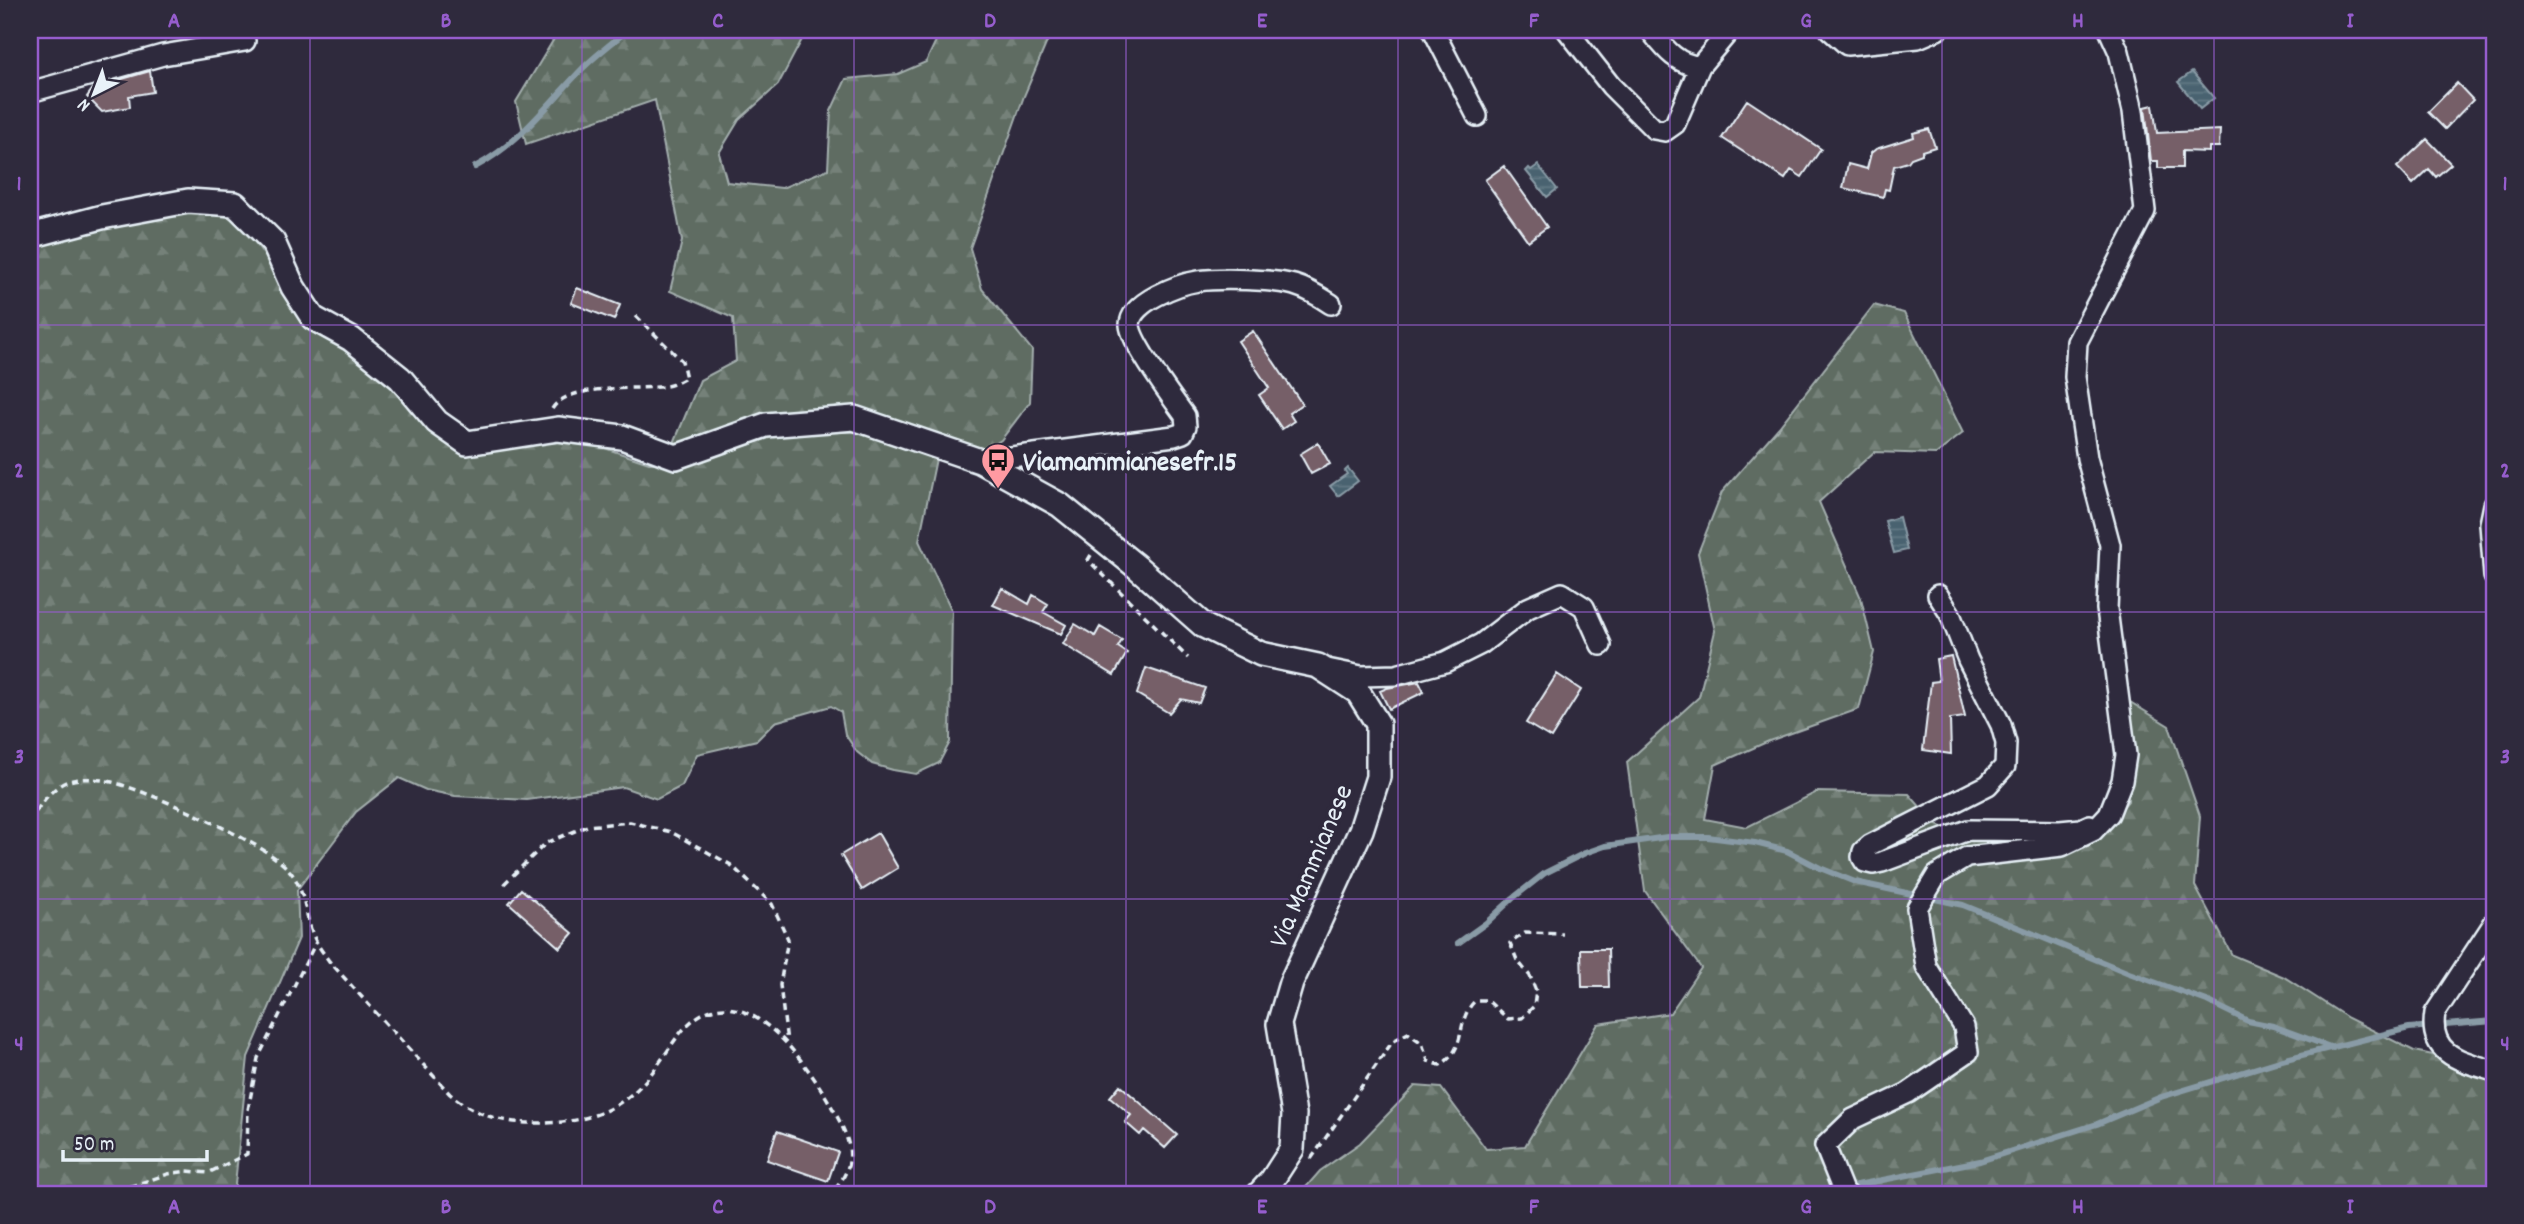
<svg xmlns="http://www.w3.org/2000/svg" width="2524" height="1224" font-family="Dekko,sans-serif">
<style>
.forest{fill:url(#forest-firs);stroke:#a3aead;stroke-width:2}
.water{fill:url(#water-rules);stroke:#899ba6;stroke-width:2}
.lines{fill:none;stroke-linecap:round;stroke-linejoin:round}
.stream{stroke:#899ba6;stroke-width:6}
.building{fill:#765e68;stroke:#e8f1f8;stroke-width:2}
.minor-casing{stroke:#e8f1f8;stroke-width:24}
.major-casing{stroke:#e8f1f8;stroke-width:28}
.path{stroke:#e8f1f8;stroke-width:3.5;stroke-dasharray:7 5;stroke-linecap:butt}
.minor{stroke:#2f2a3d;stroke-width:19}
.major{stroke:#2f2a3d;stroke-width:23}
.grid{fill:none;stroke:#965dcd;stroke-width:2;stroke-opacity:0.55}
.labels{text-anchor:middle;stroke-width:7;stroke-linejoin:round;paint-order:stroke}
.poi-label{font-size:28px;font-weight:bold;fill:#e8f1f8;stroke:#2f2a3d;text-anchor:start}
.street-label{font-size:28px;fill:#e8f1f8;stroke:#2f2a3d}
.neatline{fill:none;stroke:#965dcd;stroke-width:2.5}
.grid-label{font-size:23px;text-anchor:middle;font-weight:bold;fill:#965dcd}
</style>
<defs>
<pattern id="forest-firs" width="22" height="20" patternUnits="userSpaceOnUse" patternTransform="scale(1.75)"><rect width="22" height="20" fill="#5e6c62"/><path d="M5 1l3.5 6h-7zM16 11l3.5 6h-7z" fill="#758179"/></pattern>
<pattern id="water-rules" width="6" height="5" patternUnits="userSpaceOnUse" patternTransform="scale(1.75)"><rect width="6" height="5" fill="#496270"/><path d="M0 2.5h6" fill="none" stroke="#637985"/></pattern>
</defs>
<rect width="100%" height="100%" fill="#2f2a3d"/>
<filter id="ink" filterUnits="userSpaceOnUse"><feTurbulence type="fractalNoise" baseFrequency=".0143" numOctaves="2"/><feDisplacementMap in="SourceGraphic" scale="14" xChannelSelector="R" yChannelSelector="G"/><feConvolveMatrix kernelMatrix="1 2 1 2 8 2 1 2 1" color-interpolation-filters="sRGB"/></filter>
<g filter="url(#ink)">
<!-- forest -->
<path class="forest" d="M 565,30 L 807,30 L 778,85 L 739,120 L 719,153 L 727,182 L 782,188 L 828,169 L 831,111 L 846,79 L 898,74 L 926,62 L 941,30 L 1052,30 L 1024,96 L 970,248 L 982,289 L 1032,350 L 1030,402 L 1001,440 L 981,452 L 934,433 L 845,409 L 674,443 L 700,380 L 736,361 L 733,318 L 670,291 L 682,241 L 655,100 L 526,144 L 516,102 L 554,39 Z
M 199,208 L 240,221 L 267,259 L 288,303 L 314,333 L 373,365 L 437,435 L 513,446 L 581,440 L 649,463 L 696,462 L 787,432 L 856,432 L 937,454 L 919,541 L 952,611 L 950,742 L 939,763 L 916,774 L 893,770 L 872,764 L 857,752 L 845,734 L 841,712 L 831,706 L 775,722 L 757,740 L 697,754 L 682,786 L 657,799 L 623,787 L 527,800 L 455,796 L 426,790 L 399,778 L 356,812 L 297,890 L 299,938 L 248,1057 L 234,1194 L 30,1194 L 30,246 L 108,222 Z
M 1874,305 L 1904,313 L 1963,433 L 1936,454 L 1874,452 L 1819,502 L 1861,598 L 1874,652 L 1859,709 L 1769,741 L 1715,765 L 1705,819 L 1747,827 L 1817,792 L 1909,794 L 1936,825 L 1978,840 L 2089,846 L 2128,801 L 2130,702 L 2169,726 L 2200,816 L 2195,886 L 2232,955 L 2284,977 L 2348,1018 L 2414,1051 L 2494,1068 L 2494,1194 L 1300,1194 L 1320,1171 L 1360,1143 L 1415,1086 L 1441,1088 L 1486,1149 L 1525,1146 L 1598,1024 L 1670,1013 L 1701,968 L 1645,891 L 1627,762 L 1699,697 L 1715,631 L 1698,553 L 1722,492 L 1779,427 Z"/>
<!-- water -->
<path class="water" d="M 2192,72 L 2214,98 L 2200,109 L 2178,82 Z
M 1538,165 L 1557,189 L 1547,197 L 1526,171 L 1529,168 L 1531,170 Z
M 1348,468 L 1358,481 L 1338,496 L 1330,486 L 1347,474 L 1345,471 Z
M 1899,517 L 1907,550 L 1894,553 L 1885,521 Z"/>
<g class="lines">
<!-- stream -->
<path class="stream" d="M 475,167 C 519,144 548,104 582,69 C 596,55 613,42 628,30
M 1458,943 L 1486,923 L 1513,898 L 1545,873 L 1585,853 L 1605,846 L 1667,837 L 1708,837 L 1755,843 L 1787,851 L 1820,868 L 1855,882 L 1963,905 L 2129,973 L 2207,1001 L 2248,1021 L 2273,1026 L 2333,1048
M 1811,1194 L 1980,1161 L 2097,1124 L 2161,1097 L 2286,1059 L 2409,1028 L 2494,1021"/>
</g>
<!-- building -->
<path class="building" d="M 150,71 L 153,92 L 129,96 L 130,107 L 102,112 L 87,97 L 94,87 Z
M 2457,83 L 2473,100 L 2445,129 L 2428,112 Z
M 1747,100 L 1821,149 L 1802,177 L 1791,170 L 1785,179 L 1722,138 Z
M 2153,105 L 2157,133 L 2220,130 L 2219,147 L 2209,147 L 2209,152 L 2182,151 L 2182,168 L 2158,168 L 2158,161 L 2151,161 L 2145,107 Z
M 1929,129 L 1935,147 L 1922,151 L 1922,154 L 1911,158 L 1908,162 L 1894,166 L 1889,190 L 1885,189 L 1883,197 L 1843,188 L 1848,164 L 1867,169 L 1871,153 L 1876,149 L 1914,137 L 1913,133 Z
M 2427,139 L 2451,164 L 2436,177 L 2429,169 L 2413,184 L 2397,167 Z
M 1504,166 L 1547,227 L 1528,241 L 1485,180 Z
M 577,288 L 620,305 L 614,320 L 571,303 Z
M 1253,331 L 1302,404 L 1289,413 L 1294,421 L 1282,429 L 1259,395 L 1269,388 L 1238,341 Z
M 1318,443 L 1330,464 L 1311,474 L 1300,454 Z
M 1002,588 L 1029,604 L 1033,595 L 1048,604 L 1043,612 L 1066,625 L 1061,634 L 993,605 Z
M 1075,624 L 1095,636 L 1100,627 L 1122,640 L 1118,647 L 1127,653 L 1114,675 L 1063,644 Z
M 1951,656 L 1965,717 L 1950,719 L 1951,754 L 1923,750 L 1931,682 L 1939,681 L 1936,659 Z
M 1146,668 L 1205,688 L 1199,703 L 1181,699 L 1169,713 L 1137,694 Z
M 1557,674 L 1581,690 L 1551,738 L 1526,723 Z
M 1419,682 L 1424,692 L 1389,709 L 1380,691 L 1387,688 Z
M 878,833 L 898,868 L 862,890 L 841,855 Z
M 521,889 L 573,933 L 560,948 L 509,903 Z
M 1581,949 L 1608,949 L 1609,987 L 1582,987 Z
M 1120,1085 L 1177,1135 L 1165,1148 L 1144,1130 L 1140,1135 L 1125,1122 L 1131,1115 L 1110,1097 Z
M 777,1131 L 838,1152 L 828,1181 L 767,1160 Z"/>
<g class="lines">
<!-- minor casing -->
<g class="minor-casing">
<path id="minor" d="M 1433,30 L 1477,116
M 1567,30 L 1611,86 L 1654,129 L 1665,131 L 1675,124 L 1700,66
M 1650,30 C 1663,46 1677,66 1700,66 L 1730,30
M 1830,30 L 1847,45 L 1918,38 L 1937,30
M 30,92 L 163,55 L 245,41
M 980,461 L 1174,436 L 1183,433 L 1186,426 L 1185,416 C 1173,399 1131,343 1130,325 C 1130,302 1179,284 1198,281 C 1218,278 1274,279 1294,285 C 1308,289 1319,296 1331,304
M 2494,505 L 2490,524 L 2494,576
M 1938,595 L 1950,614 L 1968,660 L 2001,725 L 2006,743 L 2005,766 L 1988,785 L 1870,845 L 1863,851 L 1862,857 L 1865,862 L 1873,864 L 1882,862 L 1968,830 L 2060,831 L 2081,829 L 2090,825
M 1327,669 L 1361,676 L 1396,675 L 1445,662 L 1481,644 L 1528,608 L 1562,593 L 1584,607 L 1601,645
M 2494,923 L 2435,1013 C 2428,1055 2461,1061 2494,1071
M 1847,1194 L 1843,1191 L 1825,1146 L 1853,1119 L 1908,1093 L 1968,1052 L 1964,1027 L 1926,966 L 1917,908 L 1937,875 L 1967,857 L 2062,846 L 2093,831 L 2109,814 L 2122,781 L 2126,755 L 2107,609 L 2110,545 L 2087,458 L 2075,377 L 2077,342 L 2145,211 L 2133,111 L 2119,52 L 2109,30"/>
</g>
<!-- major casing -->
<g class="major-casing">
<path id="major" d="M 30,236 L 102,217 L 188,201 L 235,204 L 273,242 L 293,287 L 313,318 L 351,339 L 400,378 L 437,422 L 467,443 L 558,429 L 622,437 L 676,457 L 766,425 L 854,418 L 980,461 L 1060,505 L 1137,567 L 1204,626 L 1261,654 L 1318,666 L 1358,692 L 1378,724 L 1378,777 L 1361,830 L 1291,983 L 1279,1024 L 1294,1114 L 1292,1149 L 1272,1180 L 1259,1194"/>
</g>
<!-- path -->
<path class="path" d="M 552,409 C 568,382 639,391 666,386 C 673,385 680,381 686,378 L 682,361 L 635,315
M 1091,555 L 1088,560 L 1188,658
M 30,822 C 38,807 52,786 69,781 C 83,777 98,779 112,782 C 148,791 264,842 288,869 C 307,889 304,921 317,943 C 320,949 325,955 329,961 L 450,1094 C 474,1114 501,1123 533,1123 C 587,1124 625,1111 657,1066 C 671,1047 682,1025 702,1014 C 758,983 819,1081 840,1122 C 855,1152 853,1169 831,1194
M 504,884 L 546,843 L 587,826 L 630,822 L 671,832 L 731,865 L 772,904 L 788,939 L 780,985 L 787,1042
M 1311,1159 L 1393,1041 L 1408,1033 L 1422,1043 L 1428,1061 L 1440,1065 C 1469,1048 1454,1020 1476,1000 L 1487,1000 L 1508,1019 L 1522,1018 L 1534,1006 L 1536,991 L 1530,976 L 1517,960 L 1510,943 L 1525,933 L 1563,934
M 30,1185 L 102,1194
M 107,1194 L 168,1174 L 187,1171 L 208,1173 L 247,1154 L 248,1110 L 258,1058 L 316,942"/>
<!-- minor -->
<use href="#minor" class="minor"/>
<!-- major -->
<use href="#major" class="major"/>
</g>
</g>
<!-- grid -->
<path class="grid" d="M 310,30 L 310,1194M 582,30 L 582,1194M 854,30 L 854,1194M 1126,30 L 1126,1194M 1398,30 L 1398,1194M 1670,30 L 1670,1194M 1942,30 L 1942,1194M 2214,30 L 2214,1194M 30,325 L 2494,325M 30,612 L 2494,612M 30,899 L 2494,899"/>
<!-- icons -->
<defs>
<g id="bus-pin" transform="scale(1.75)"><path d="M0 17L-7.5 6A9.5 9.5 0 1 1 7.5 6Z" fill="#ff9aa2" stroke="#2f2a3d"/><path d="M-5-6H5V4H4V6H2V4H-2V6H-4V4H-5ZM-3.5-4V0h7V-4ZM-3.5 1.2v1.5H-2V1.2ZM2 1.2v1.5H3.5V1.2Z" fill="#111"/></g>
</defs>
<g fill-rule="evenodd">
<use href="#bus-pin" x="998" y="460"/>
</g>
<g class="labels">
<!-- poi labels -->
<g class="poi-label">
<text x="1023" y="470">Viamammianesefr.15</text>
</g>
<!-- street labels -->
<g class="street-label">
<text transform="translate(1309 865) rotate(-67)" y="10">Via Mammianese</text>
</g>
</g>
<!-- margin -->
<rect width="2524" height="1224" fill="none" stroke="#2f2a3d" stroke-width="77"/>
<!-- north arrow -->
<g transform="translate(94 94) rotate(222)" stroke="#2f2a3d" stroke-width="5" paint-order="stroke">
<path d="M0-5L12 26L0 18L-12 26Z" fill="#e8f1f8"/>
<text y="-10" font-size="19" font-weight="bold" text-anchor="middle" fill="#e8f1f8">N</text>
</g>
<!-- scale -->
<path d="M63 1150v10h144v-10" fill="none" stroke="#e8f1f8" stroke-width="3.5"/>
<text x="74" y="1150" font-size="21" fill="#e8f1f8" stroke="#2f2a3d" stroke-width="5" paint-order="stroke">50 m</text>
<rect x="38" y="38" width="2448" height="1148" class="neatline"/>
<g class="grid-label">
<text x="174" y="27">A</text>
<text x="446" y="27">B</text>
<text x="718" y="27">C</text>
<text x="990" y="27">D</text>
<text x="1262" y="27">E</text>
<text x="1534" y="27">F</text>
<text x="1806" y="27">G</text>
<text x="2078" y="27">H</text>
<text x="2350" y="27">I</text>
<text x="19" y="190">1</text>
<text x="2505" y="190">1</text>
<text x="19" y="477">2</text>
<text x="2505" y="477">2</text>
<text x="19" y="763">3</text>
<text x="2505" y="763">3</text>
<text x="19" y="1050">4</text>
<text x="2505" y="1050">4</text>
<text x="174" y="1213">A</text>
<text x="446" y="1213">B</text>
<text x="718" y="1213">C</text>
<text x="990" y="1213">D</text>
<text x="1262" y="1213">E</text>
<text x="1534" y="1213">F</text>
<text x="1806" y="1213">G</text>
<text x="2078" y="1213">H</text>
<text x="2350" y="1213">I</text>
</g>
</svg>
